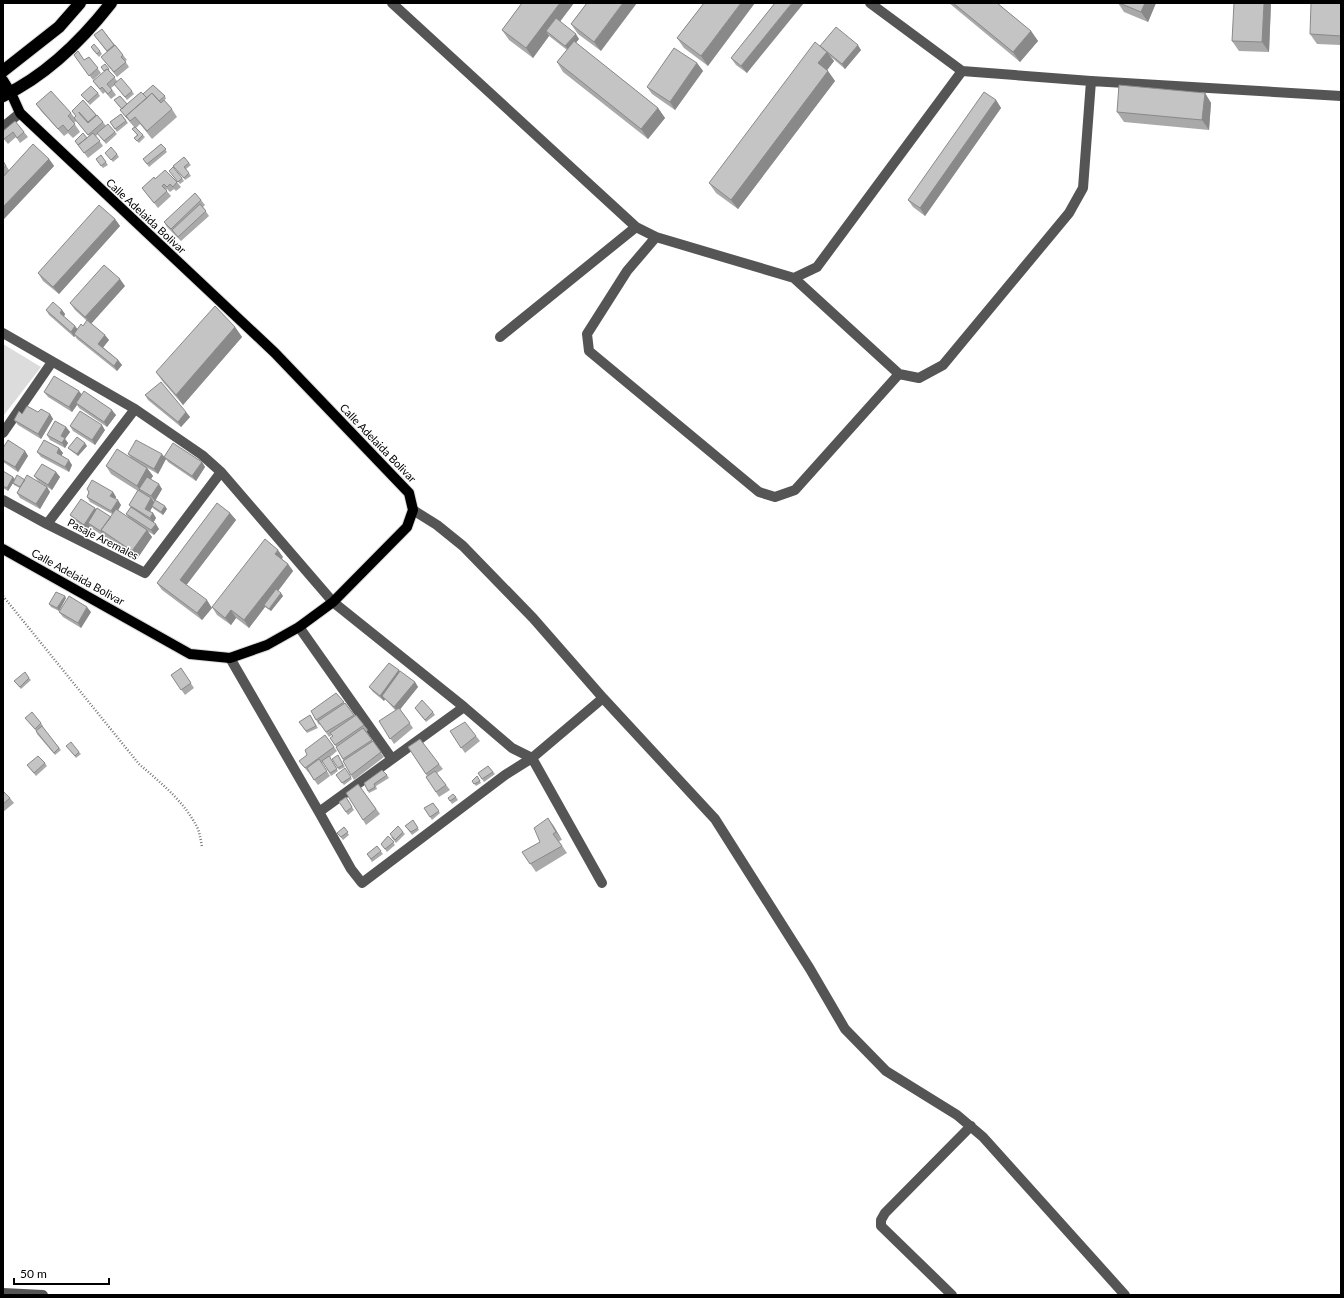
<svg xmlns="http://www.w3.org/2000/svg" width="1344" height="1298" font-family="Lato,sans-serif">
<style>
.green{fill:#dcdcdc}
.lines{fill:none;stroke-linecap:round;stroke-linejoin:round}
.major-casing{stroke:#dbdbdb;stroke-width:12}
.highway-casing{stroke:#dbdbdb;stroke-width:14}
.path{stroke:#777;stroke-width:2.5;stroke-dasharray:1 2;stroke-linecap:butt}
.minor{stroke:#555;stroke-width:10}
.major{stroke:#000;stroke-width:10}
.highway{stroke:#000;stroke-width:12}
.wall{fill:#a9a9a9}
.shaded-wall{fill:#898989}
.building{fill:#c4c4c4;stroke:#898989}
.labels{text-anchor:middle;stroke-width:3;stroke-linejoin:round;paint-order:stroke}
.street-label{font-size:11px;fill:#000;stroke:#fff}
</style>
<rect width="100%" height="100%" fill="#fff"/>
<!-- green -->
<path class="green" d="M 3,344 L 41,367 L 4,415 L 3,414 Z"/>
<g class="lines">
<!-- major casing -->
<g class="major-casing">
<path id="major" d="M 3,80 L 11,93 L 20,113 L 275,353 L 409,493 L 413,510 L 407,527 L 333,602 L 299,627 L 267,645 L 230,658 L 190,654 L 3,549"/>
</g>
<!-- highway casing -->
<g class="highway-casing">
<path id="highway" d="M 3,71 L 59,27 L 80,3
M 3,96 C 45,76 82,40 111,3"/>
</g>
<!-- path -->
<path class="path" d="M 3,596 L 139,764 C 161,783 185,802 198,829 C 200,835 201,841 202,847"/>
<!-- minor -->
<path class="minor" d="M 392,3 L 636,227 L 656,237 L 794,278 L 817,267 L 962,71
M 870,3 L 962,71 L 1091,81 L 1341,96
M 3,127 L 20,113
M 656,237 L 627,271 L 587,334 L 589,351 L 759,492 L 775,497 L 795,490 L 899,374
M 794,278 L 899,374 L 919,378 L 943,365 L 1069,213 L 1083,188 L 1091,81
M 3,333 L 135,409 L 202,455 L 221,472 L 333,602 L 464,707 L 512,748 L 532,758 L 602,883
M 500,337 L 636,227
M 3,433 L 52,362
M 3,500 L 47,524 L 145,573 L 221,472
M 413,510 L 437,525 L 463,546 L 533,618 L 603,698 L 715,819 L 810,969 L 845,1029 L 886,1071 L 957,1115 L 983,1137 L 1125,1295
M 47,524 L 135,409
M 299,627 L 392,759
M 230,658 L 319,812 L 351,869 L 362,883 L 505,775 L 532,758 L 603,698
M 319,812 L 464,707
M 3,1293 L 43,1295
M 952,1295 L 881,1226 L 881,1220 L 885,1213 L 971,1126"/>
<!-- major -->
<use href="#major" class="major"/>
<!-- highway -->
<use href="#highway" class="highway"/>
</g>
<!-- wall -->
<path class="wall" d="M 522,3 L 574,3 L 560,22 L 579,39 L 576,43 L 658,108 L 665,118 L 648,139 L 563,72 L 557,62 L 567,50 L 549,36 L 533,58 L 509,40 L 502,30 Z
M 587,3 L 601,51 L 578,34 L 571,24 Z
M 704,3 L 708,66 L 684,48 L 677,38 Z
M 775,3 L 747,73 L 736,65 L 731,58 Z
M 949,3 L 997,3 L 1031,31 L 1038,41 L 1020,62 Z
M 1118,3 L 1156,3 L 1148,22 L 1124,12 Z
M 1271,3 L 1269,52 L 1239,51 L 1232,41 Z
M 1341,3 L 1341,45 L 1317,44 L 1310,34 Z
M 102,29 L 123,55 L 127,60 L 125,61 L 129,67 L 117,77 L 101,57 L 107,52 L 94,35 Z
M 820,46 L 861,50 L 845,69 L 830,56 L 834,61 L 827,70 L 835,81 L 738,209 L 716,193 L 709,183 L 822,48 Z
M 92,49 L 100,51 L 102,54 L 99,57 Z
M 74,55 L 84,60 L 89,57 L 101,73 L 93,80 Z
M 697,63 L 703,71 L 675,110 L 652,94 L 647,87 Z
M 109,69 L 110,72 L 117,81 L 132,91 L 134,94 L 127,100 L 115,85 L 111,88 L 116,95 L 111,99 L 105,92 L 103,94 L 93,81 Z
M 153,85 L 165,96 L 166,99 L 164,100 L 172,109 L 177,117 L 152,139 L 140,124 L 136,128 L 145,137 L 139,143 L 134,138 L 137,135 L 132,129 L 134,127 L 124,115 L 120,110 L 121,109 L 114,100 L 120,96 L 127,104 L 141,92 L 147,98 L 143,94 Z
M 98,93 L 100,96 L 90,105 L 81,95 Z
M 1205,93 L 1211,103 L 1209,130 L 1124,122 L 1117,112 Z
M 83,100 L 103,122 L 106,126 L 115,132 L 117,134 L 106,144 L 98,134 L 96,136 L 103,146 L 88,158 L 75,141 L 87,138 L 89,136 L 76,121 L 74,123 L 80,132 L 73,138 L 68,133 L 64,136 L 41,111 L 36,104 L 71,113 L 74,117 L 76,116 L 72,111 Z
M 996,100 L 1001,108 L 925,216 L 913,207 L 908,200 Z
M 121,114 L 128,123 L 117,132 L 110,122 Z
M 3,131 L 24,132 L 28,137 L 20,143 L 16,137 L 8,144 L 3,138 Z
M 161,144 L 167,152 L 149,167 L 143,159 Z
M 105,153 L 117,154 L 119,157 L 113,162 Z
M 101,155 L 108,165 L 103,168 L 96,159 Z
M 49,159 L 54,166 L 3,220 L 3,161 L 9,170 Z
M 189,163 L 191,165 L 186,169 L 191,176 L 185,180 L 175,168 Z
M 171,173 L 182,178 L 184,181 L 180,184 Z
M 155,179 L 177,182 L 181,187 L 176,191 L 174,189 L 170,192 L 167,189 L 166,190 L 171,196 L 158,208 L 142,188 Z
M 201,200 L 205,205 L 203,207 L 209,216 L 181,241 L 167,227 L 164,222 Z
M 115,219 L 120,226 L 59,294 L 43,281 L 38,273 Z
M 125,286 L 91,323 L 109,340 L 103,347 L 118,360 L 122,365 L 117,371 L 77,339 L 75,336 L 74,337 L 49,315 L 46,310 L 62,310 L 65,314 L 64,317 L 75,326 L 77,329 L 83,326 L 87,321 L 75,310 L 70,303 Z
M 235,327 L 242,337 L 183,405 L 163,382 L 156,372 Z
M 44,392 L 82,395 L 116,415 L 107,427 L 79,408 L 77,405 L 72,412 L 48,397 Z
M 145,395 L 186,412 L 190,417 L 181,427 L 148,400 Z
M 38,412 L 50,414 L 53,419 L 41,439 L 18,425 L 14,420 L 22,414 Z
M 70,426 L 105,430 L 95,445 L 73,431 Z
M 66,427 L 70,432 L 65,439 L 68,443 L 65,448 L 50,440 L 47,435 Z
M 87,446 L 78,456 L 70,450 L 68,448 Z
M 3,448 L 25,451 L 28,456 L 18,472 L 3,462 Z
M 59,448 L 63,453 L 61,456 L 72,465 L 69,472 L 41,457 L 37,452 Z
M 128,454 L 164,457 L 202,462 L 205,467 L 196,481 L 168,462 L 166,459 L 158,474 L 144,466 L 147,468 L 153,476 L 151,479 L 162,489 L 155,501 L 153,500 L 154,502 L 167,509 L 163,515 L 154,509 L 152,507 L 150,512 L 153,513 L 156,518 L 153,523 L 159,529 L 154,535 L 147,531 L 152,537 L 137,559 L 106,538 L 106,537 L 105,537 L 91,528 L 90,526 L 87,530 L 74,520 L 70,515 L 95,508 L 96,510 L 111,517 L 112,514 L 90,502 L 87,497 L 89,493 L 87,489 L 113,492 L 116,497 L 115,499 L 121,505 L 118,510 L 129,518 L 126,514 L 131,507 L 129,505 L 138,491 L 111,474 L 106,466 L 131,458 Z
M 3,471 L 13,477 L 15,479 L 25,480 L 47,487 L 50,492 L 40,509 L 20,498 L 17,493 L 20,488 L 14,485 L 13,483 L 8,491 L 3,488 Z
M 56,472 L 60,477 L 52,490 L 38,481 L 34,476 Z
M 230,513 L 236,520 L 186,585 L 212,608 L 202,620 L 162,590 L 157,583 Z
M 283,557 L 282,559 L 288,564 L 293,571 L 278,591 L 283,596 L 271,611 L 265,607 L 249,628 L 236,618 L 231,625 L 217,615 L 212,607 Z
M 66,598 L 59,611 L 51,607 L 49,604 Z
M 59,612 L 91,612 L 81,628 L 63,617 Z
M 181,668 L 194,688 L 185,695 L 171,675 Z
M 399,670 L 400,672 L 415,682 L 418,687 L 400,709 L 413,728 L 394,744 L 379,721 L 396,711 L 385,699 L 384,701 L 373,692 L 369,687 Z
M 29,678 L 31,680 L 21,689 L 14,681 Z
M 336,693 L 344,703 L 345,703 L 355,716 L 364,725 L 368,730 L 366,732 L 384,757 L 354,780 L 351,775 L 337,748 L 330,738 L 333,737 L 332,735 L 329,737 L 320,724 L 319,725 L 316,720 Z
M 415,708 L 433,712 L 435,715 L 426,722 Z
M 310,715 L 318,728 L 307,733 L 299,722 Z
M 27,720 L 41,723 L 43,726 L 42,727 L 61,750 L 55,755 L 37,734 L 36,731 Z
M 450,731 L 476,736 L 480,741 L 465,753 Z
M 325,735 L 337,751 L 330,757 L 338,771 L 331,776 L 323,762 L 322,763 L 330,776 L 318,785 L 309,773 L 299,761 L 307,755 Z
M 408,747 L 439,764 L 443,769 L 437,773 L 450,790 L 439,797 L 426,777 L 427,776 Z
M 68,748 L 79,752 L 81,754 L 76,758 Z
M 338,755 L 345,767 L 339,770 L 338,768 Z
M 45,763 L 47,766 L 36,776 L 27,765 Z
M 488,766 L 495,774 L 484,782 L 482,779 Z
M 345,768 L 352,779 L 344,785 L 336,775 Z
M 387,775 L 389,778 L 376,786 L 377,789 L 369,793 L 364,783 Z
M 477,776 L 481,783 L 476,786 L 472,781 Z
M 358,784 L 380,814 L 366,825 L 363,820 Z
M 3,791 L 10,798 L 14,803 L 3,812 Z
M 346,797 L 354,810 L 348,815 L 339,802 Z
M 456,797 L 458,800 L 452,804 L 448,798 Z
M 433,803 L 440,813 L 432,820 L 424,808 Z
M 413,820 L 419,830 L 412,835 L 405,826 Z
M 553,825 L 562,840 L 559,841 L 567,853 L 536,872 L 522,852 L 540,842 Z
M 344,827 L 349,835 L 343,840 L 337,833 Z
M 403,832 L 405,834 L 396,843 L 391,837 Z
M 388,836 L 395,845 L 387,852 L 381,844 Z
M 377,846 L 383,854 L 372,862 L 367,854 Z"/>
<!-- shaded-wall -->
<path class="shaded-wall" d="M 560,3 L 574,3 L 550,34 L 546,31 L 549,36 L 533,58 L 526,48 Z
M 623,3 L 637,3 L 601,51 L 594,42 Z
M 741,3 L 755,3 L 708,66 L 701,56 Z
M 792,3 L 804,3 L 747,73 L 741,66 Z
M 1145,3 L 1156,3 L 1148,22 L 1141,12 Z
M 1264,3 L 1271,3 L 1269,52 L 1262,42 Z
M 1031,31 L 1038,41 L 1020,62 L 1013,52 Z
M 576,34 L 579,39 L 569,51 L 565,46 Z
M 858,45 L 861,50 L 845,69 L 842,64 Z
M 827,52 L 834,61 L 825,73 L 818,63 Z
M 697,63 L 703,71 L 675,110 L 670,102 Z
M 828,71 L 835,81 L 738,209 L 731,200 Z
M 1205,93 L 1211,103 L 1209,130 L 1202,120 Z
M 996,100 L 1001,108 L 925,216 L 920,208 Z
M 658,108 L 665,118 L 648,139 L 641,129 Z
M 49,159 L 54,166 L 3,220 L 3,207 Z
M 115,219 L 120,226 L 59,294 L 53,287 Z
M 120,279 L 125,286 L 91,324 L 85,317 Z
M 62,310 L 65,314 L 63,318 L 60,313 Z
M 75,326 L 79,331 L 74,334 L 75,336 L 74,337 L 71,332 Z
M 235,327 L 242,337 L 183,405 L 176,395 Z
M 105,335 L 109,340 L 102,349 L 98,344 Z
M 118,360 L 122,365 L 117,371 L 114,366 Z
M 79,391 L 83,396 L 76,403 L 77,405 L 72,412 L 69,407 Z
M 112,410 L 116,415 L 107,427 L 104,422 Z
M 186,412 L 190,417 L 181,427 L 178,422 Z
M 50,414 L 53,419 L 41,439 L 38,434 Z
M 102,425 L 105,430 L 95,445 L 92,440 Z
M 66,427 L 70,432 L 65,439 L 68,443 L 65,448 L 62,443 L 61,436 Z
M 85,443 L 87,446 L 78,456 L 77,454 Z
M 59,448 L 63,453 L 60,458 L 57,453 Z
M 25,451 L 28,456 L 18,472 L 15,467 Z
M 162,454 L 166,459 L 158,474 L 154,469 Z
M 69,460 L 72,465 L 69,472 L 65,467 Z
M 202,462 L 205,467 L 196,481 L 192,476 Z
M 147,468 L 153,476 L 143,491 L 139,489 L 142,493 L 137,486 Z
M 56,472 L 60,477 L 52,490 L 48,485 Z
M 13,477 L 15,480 L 8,491 L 7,488 Z
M 159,484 L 162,489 L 155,501 L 151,496 Z
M 47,487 L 50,492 L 40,509 L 36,504 Z
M 113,492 L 116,497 L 114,501 L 110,496 Z
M 151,498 L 155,503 L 148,514 L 145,509 Z
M 118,500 L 121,505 L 115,516 L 111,511 Z
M 165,506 L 167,509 L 163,515 L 161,512 Z
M 95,508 L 98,513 L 88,523 L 90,526 L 87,530 L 84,525 Z
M 153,513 L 156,518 L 153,523 L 150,518 Z
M 230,513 L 236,520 L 185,587 L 180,580 Z
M 156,524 L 159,529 L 154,535 L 151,530 Z
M 147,530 L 152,537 L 137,559 L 132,551 Z
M 278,550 L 283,557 L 280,561 L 275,554 Z
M 288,564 L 293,571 L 266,607 L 264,605 L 265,607 L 249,628 L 244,620 Z
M 281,593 L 283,596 L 271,611 L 269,609 Z
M 65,596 L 66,598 L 59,611 L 57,608 Z
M 207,600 L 212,608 L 202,620 L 197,613 Z
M 87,607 L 91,612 L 81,628 L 78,623 Z
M 231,610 L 236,618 L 231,625 L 225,618 Z
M 399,670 L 402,675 L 382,696 L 385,699 L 384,701 L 380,696 Z
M 415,682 L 418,687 L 398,712 L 394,707 Z
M 548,818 L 553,825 L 562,840 L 556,832 Z"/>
<!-- building -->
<path class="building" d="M 522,3 L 560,3 L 526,48 L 502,30 Z
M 587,3 L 623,3 L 594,42 L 571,24 Z
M 704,3 L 741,3 L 701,56 L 677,38 Z
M 775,3 L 792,3 L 741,66 L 731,58 Z
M 953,3 L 997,3 L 1031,31 L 1013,52 Z
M 1119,3 L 1145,3 L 1141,12 Z
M 1234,3 L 1264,3 L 1262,42 L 1232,41 Z
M 1311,3 L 1341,3 L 1341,36 L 1310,34 Z
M 556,18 L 576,34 L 565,46 L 546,31 Z
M 836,27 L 858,45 L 842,64 L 820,46 Z
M 102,29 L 114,45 L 107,51 L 94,35 Z
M 574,41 L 658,108 L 641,129 L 557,62 Z
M 815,42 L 827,52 L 818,63 L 828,71 L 731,200 L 709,183 Z
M 94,44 L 100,51 L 97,54 L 91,47 Z
M 115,45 L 123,55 L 121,57 L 126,62 L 114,72 L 101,57 Z
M 674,48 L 697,63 L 670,102 L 647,87 Z
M 78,51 L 84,60 L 89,57 L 98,68 L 89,76 L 74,55 Z
M 105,64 L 109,69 L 108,70 L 107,69 L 104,71 L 101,67 Z
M 107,69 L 115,77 L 107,84 L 112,90 L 108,94 L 102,87 L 100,89 L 93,81 Z
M 121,78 L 132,91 L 125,97 L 114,84 Z
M 153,85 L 165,96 L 159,101 L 152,93 L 147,98 L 143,94 Z
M 1119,85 L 1205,93 L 1202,120 L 1117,112 Z
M 91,86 L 98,93 L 88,102 L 81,95 Z
M 51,91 L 71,113 L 68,116 L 75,124 L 68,131 L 63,125 L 58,129 L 36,104 Z
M 141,92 L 147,98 L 126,116 L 127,118 L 120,110 Z
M 984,92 L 996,100 L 920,208 L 908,200 Z
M 152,93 L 161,103 L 164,100 L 172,109 L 147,131 L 135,117 L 130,121 L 126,116 Z
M 120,96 L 127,104 L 122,109 L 114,100 Z
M 83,100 L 96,115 L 88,122 L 79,112 L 79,113 L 88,123 L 97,115 L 103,122 L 88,135 L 74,118 L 76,116 L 72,111 Z
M 121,114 L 126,121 L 115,129 L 110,122 Z
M 15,121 L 24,132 L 17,138 L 13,132 L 4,139 L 3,138 L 3,131 Z
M 108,124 L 115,132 L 104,141 L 97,133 Z
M 135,127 L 143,135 L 137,141 L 134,138 L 138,135 L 132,129 Z
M 83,133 L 87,138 L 78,145 L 75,141 Z
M 93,133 L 100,141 L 84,153 L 78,145 Z
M 33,144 L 49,159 L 3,207 L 3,177 Z
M 161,144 L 166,149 L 147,164 L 143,159 Z
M 111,147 L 117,154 L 111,160 L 105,153 Z
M 101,155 L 106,162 L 101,166 L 96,159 Z
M 184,157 L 189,163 L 184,167 L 189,173 L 184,178 L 173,166 Z
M 3,161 L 6,166 L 3,168 Z
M 173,167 L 182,178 L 178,182 L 169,171 Z
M 165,170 L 177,182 L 173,187 L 170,184 L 167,187 L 164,184 L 162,186 L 167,191 L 154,203 L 142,188 L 154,177 L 155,179 Z
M 195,193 L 201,200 L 171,229 L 164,222 Z
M 200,204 L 206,211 L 178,237 L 172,230 Z
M 99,205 L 115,219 L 53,287 L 38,273 Z
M 104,265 L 120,279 L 85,317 L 70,303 Z
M 53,302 L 62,310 L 60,313 L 75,326 L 71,332 L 46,310 Z
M 215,306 L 235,327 L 176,395 L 156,372 Z
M 87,320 L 105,335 L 98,344 L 118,360 L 114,366 L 74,334 L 81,324 L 83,326 Z
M 54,376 L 79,391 L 69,407 L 44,392 Z
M 161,382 L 186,412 L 178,422 L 145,395 Z
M 84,391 L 112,410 L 104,422 L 76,403 Z
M 27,406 L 38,412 L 41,409 L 50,414 L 38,434 L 14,420 L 19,411 L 22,414 Z
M 80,411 L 102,425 L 92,440 L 70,426 Z
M 55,421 L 66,427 L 61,436 L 65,438 L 62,443 L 47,435 Z
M 77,437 L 85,443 L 77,454 L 68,448 Z
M 8,440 L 25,451 L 15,467 L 3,460 L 3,448 Z
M 44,440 L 59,448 L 57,453 L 69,460 L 65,467 L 37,452 Z
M 136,440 L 162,454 L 154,469 L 128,454 Z
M 173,443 L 202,462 L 192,476 L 164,457 Z
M 117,449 L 147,468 L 137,486 L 106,466 Z
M 42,464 L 56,472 L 48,485 L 34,476 Z
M 3,471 L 13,477 L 7,488 L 3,486 Z
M 17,475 L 25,480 L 20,487 L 13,483 Z
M 27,475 L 47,487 L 36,504 L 17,493 Z
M 147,477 L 159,484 L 151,496 L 139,489 Z
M 92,480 L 113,492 L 110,496 L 118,500 L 111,511 L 87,497 L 89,492 L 87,489 Z
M 138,490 L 151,498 L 145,509 L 153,513 L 150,518 L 129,505 Z
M 81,499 L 95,508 L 84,525 L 70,515 Z
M 155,500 L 165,506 L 161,512 L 152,506 Z
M 217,503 L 230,513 L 180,580 L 207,600 L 197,613 L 157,583 Z
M 131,507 L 156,524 L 151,530 L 126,514 Z
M 97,508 L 111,517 L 101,530 L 102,532 L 88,523 Z
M 116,509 L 147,530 L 132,551 L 101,530 Z
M 265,539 L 278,550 L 275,554 L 288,564 L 244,620 L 231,610 L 225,618 L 212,607 Z
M 276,589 L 281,593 L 269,609 L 264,605 Z
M 56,592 L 65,596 L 57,608 L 49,604 Z
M 69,596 L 87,607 L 78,623 L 59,612 Z
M 389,663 L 399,670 L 380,696 L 369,687 Z
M 181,668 L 191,683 L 181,690 L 171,675 Z
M 400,671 L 415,682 L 394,707 L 382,696 Z
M 25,672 L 29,678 L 20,687 L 14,681 Z
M 336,693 L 344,702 L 316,720 L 311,711 Z
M 422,700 L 433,712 L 425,720 L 415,708 Z
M 345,703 L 354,715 L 326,732 L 318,721 Z
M 399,708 L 410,723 L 390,739 L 379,721 Z
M 32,712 L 41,723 L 35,729 L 25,718 Z
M 310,715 L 316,726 L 306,731 L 299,722 Z
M 356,715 L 364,725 L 335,745 L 330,738 L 333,736 L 330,733 Z
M 465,722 L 476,736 L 461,748 L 450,731 Z
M 42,726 L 59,748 L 54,753 L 36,731 Z
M 363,728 L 372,740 L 343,759 L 336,747 Z
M 325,735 L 334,747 L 305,768 L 299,761 L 307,755 L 305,750 Z
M 420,739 L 439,764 L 426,774 L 408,747 Z
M 373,741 L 381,752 L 351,775 L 343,761 Z
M 71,742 L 79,752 L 75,756 L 66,746 Z
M 338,755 L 343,765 L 338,768 L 332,759 Z
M 38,756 L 45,763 L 34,773 L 27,765 Z
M 329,756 L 337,769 L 330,773 L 322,761 Z
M 319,759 L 327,771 L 314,780 L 307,768 Z
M 488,766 L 493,772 L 482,779 L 478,773 Z
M 345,768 L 351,777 L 342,783 L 336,775 Z
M 382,770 L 387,775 L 374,784 L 375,787 L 368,791 L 364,783 Z
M 435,771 L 446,785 L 436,792 L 426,777 Z
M 477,776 L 480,781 L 474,784 L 472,781 Z
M 358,784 L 376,809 L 363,820 L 346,793 Z
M 3,791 L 10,798 L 3,804 Z
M 453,794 L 456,797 L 450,801 L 448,798 Z
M 346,797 L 352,807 L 346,812 L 339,802 Z
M 433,803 L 439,811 L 430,817 L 424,808 Z
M 548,818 L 556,832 L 553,834 L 562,846 L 530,864 L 522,852 L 540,842 L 534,828 Z
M 413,820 L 418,828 L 411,832 L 405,826 Z
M 398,826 L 403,832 L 395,840 L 390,834 Z
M 344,827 L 348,832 L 341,837 L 337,833 Z
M 388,836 L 394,842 L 385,849 L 381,844 Z
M 377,846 L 381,851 L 371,859 L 367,854 Z"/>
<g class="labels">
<!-- street labels -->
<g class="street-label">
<text transform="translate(146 216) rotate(43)" y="4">Calle Adelaida Bolivar</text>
<text transform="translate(378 443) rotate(46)" y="4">Calle Adelaida Bolivar</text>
<text transform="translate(103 539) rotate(27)" y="4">Pasaje Aremales</text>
<text transform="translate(78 577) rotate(29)" y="4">Calle Adelaida Bolivar</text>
</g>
</g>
<!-- border -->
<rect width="1344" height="1298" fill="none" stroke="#000000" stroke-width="8"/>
<!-- scale -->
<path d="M14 1278v6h95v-6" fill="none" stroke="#000000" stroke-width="2"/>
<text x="20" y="1278" font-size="12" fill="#000000" stroke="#ffffff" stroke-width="3" paint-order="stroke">50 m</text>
</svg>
